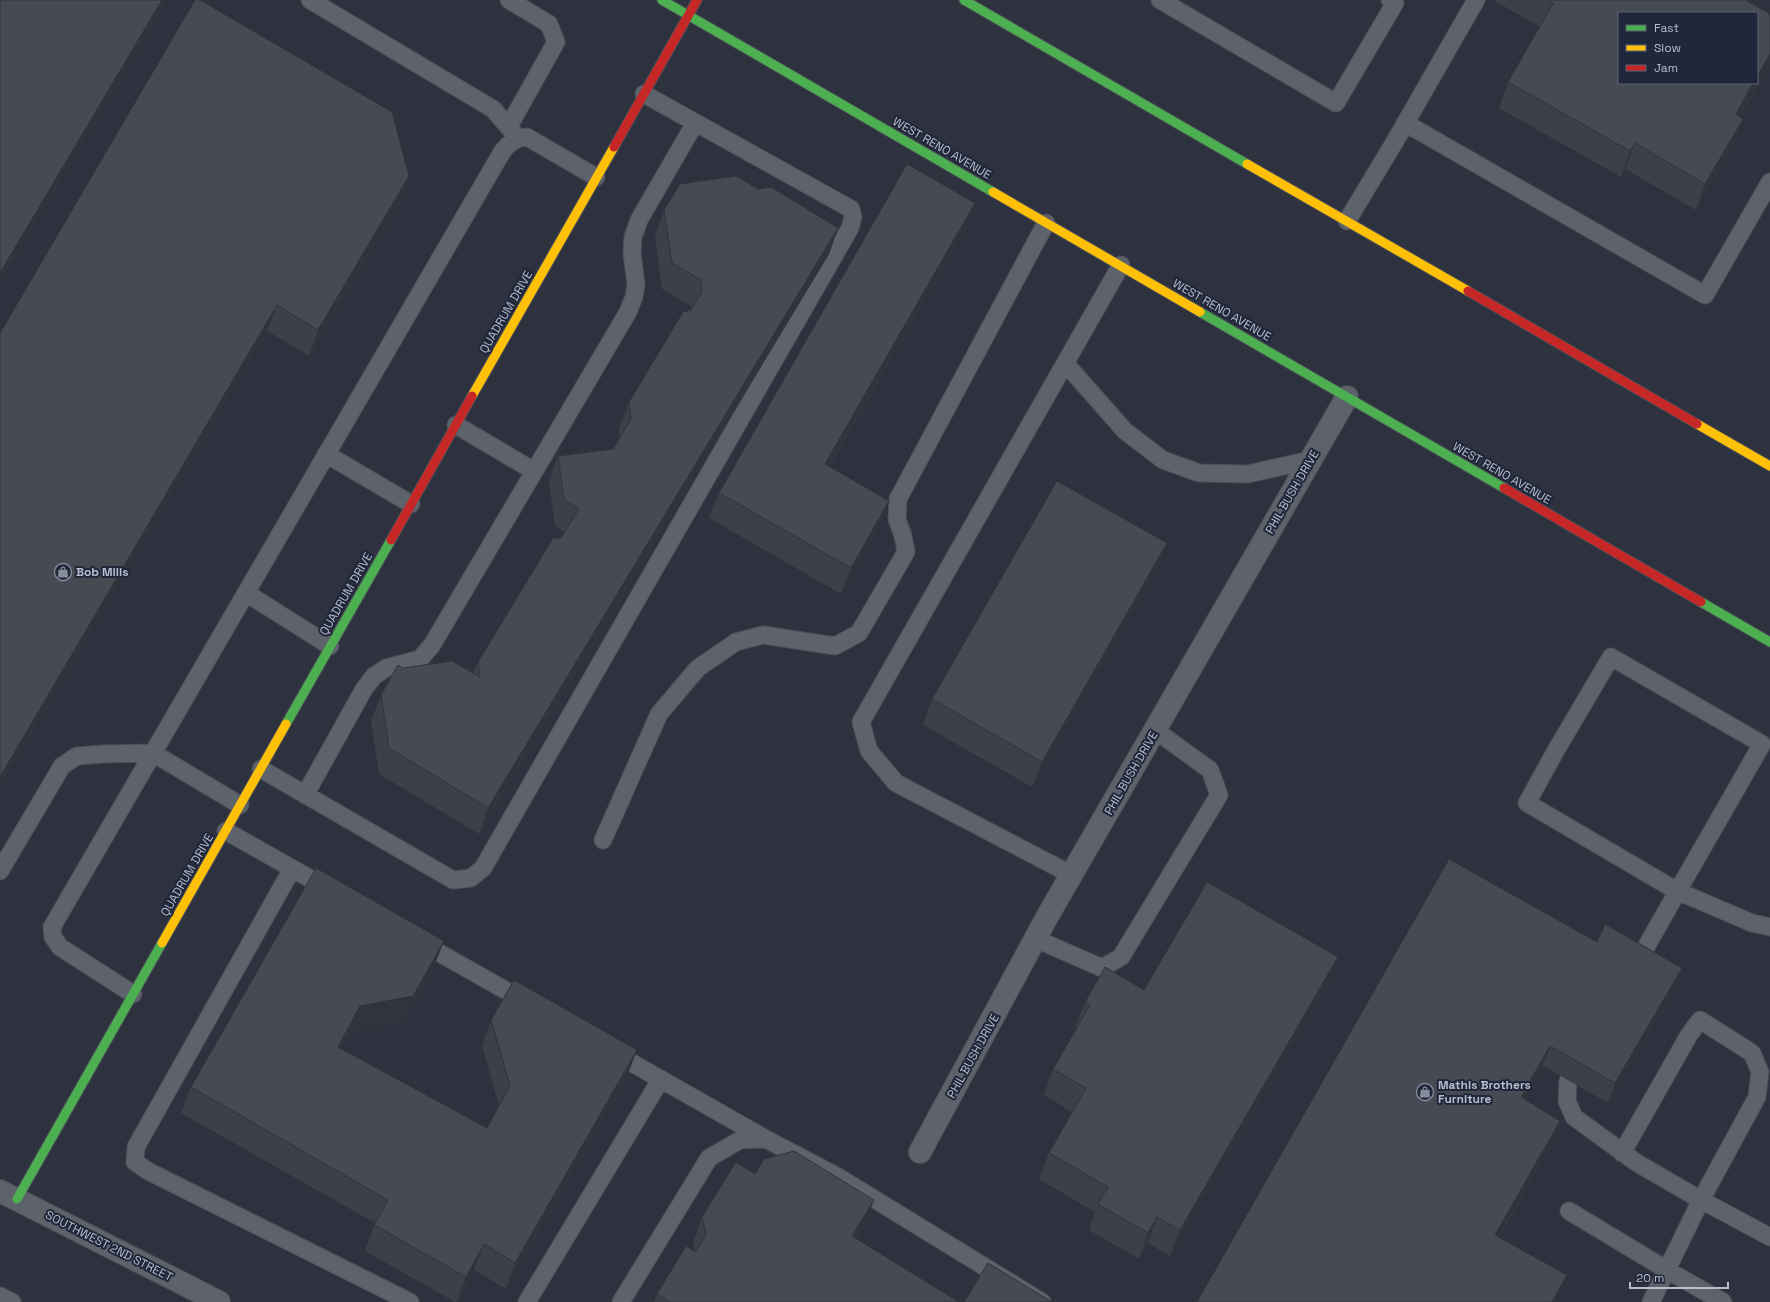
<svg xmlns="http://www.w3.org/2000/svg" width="1770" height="1302" font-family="'Space Grotesk',sans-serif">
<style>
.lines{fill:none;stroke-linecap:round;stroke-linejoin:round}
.lane-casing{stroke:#4b4e57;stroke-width:19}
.street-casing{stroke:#4b4e57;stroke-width:24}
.fast-casing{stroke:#4b4e57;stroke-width:11}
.slow-casing{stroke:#4b4e57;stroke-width:11}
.jam-casing{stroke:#4b4e57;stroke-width:11}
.lane{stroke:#5e626b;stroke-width:17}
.street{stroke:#5e626b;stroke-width:22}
.fast{stroke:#4caf50;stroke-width:9}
.slow{stroke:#ffc107;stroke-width:9}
.jam{stroke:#c62828;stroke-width:9}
.wall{fill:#3c4047}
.shaded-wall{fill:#31343a}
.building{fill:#464a53;stroke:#31343a}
.labels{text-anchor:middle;stroke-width:4;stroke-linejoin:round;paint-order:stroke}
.street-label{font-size:12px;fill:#b9becd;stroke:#20273a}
.poi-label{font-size:12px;font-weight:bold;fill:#b9becd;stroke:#20273a;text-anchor:start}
</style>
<rect width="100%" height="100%" fill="#2e323e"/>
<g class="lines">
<!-- lane casing -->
<g class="lane-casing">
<path id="lane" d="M 310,0 L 493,109 L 518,138
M 1160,0 L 1336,103 L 1395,3 L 1390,0
M 1405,123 L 1705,295 L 1770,182
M 509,126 L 556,42 L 549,24 L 509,0
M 1347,221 L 1394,143 L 1476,0
M 1065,363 L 1125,431 L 1163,460 L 1199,473 L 1248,474 L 1310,460
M 456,425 L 534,471
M 326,454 L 411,504
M 246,593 L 330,646
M 261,769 L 453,880 L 471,878 L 483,868 L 850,228 L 853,217 L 851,209 L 644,94
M 305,795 L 364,689 L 374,676 L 386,668 L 420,659 L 432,645 L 628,312 L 634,297 L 636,285 L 632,253 L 633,237 L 639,220 L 695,123
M 226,831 L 330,890
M 603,840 L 659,714 L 698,668 L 736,642 L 763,635 L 835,646 L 859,633 L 906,552 L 903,536 L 897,519 L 898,499 L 1046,223
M 292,869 L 136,1147 L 135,1162 L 148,1171 L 410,1302
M 0,871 L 62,766 L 77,756 L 102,754 L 153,753 L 240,805
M 1072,875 L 896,783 L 869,751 L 861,722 L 1121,265
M 1036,939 L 1102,968 L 1121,957 L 1219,795 L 1210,770 L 1155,730
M 420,942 L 528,1003
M 1636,965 C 1677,891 1720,818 1762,744 L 1611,657 L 1555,752 L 1527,803 L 1677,891 L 1752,923 L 1770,927
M 133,994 L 60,947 L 53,937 L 52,927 L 502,152 C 509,143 515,138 527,137 L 596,177
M 611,1051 L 766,1139
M 1568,1081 L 1567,1101 L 1574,1117 L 1637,1163 L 1701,1200 L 1757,1097 L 1760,1072 L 1752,1053 L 1700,1020 L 1689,1035 L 1622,1153
M 1569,1211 L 1667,1270 L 1723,1302
M 0,1296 L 12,1302
M 527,1302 L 661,1079
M 621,1302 L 709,1158 L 740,1140 L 766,1139 L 840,1178 L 1042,1302
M 1651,1302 L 1701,1200 L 1770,1237"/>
</g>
<!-- street casing -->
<g class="street-casing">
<path id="street" d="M 920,1152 L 1047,917 L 1347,397
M 0,1191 L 219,1302"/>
</g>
<!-- fast casing -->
<g class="fast-casing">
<path id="fast" d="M 662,0 L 993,192
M 964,0 L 1247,164
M 1200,312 L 1504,488
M 1701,602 L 1770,642
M 286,724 L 391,540
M 17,1199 L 162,943"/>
</g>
<!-- slow casing -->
<g class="slow-casing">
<path id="slow" d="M 1247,164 L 1468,291
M 993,192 L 1200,312
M 472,396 L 614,147
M 1697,424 L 1770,466
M 162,943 L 286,724"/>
</g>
<!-- jam casing -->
<g class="jam-casing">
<path id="jam" d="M 614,147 L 697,0
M 1468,291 L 1697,424
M 1504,488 L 1701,602
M 391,540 L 472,396"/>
</g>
<!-- lane -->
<use href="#lane" class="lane"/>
<!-- street -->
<use href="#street" class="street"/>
<!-- fast -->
<use href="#fast" class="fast"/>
<!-- slow -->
<use href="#slow" class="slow"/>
<!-- jam -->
<use href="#jam" class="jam"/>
</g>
<!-- wall -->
<path class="wall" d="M 195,0 L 409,176 L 400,202 L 309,356 L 267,331 Z
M 1493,0 L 1746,0 L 1770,14 L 1770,64 L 1740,117 L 1733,145 L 1696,210 L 1625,169 L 1621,177 L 1499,108 L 1508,82 L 1540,27 Z
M 758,189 L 838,228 L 829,254 L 479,834 L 379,774 L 371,721 L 381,695 L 403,668 L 473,674 L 478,662 L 564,532 L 555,526 L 549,482 L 558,456 L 613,449 L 620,437 L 619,428 L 629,402 L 692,310 L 691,306 L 662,289 L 655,236 L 664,210 Z
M 975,203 L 965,229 L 829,467 L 889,501 L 879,527 L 841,594 L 709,518 L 719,493 Z
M 1157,569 L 1032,787 L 923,725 L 932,699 Z
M 1597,942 L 1682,968 L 1674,989 L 1608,1103 L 1543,1066 L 1524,1099 L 1560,1121 L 1553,1141 L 1499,1237 L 1560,1295 L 1197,1302 Z
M 434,967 L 403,1022 L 351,1032 L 341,1049 L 487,1128 L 499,1106 L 482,1046 L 491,1020 L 637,1050 L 627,1076 L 506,1289 L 474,1270 L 457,1302 L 455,1302 L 365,1251 L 375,1223 L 181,1113 L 191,1087 Z
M 1328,983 L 1170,1256 L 1148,1243 L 1139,1259 L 1089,1230 L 1095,1212 L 1039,1179 L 1049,1153 L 1072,1112 L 1044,1095 L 1053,1069 L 1077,1029 L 1075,1028 L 1085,1002 L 1144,990 Z
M 755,1174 L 864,1226 L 856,1239 L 959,1302 L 654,1302 L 657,1294 L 695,1251 L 693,1243 L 702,1217 Z"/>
<!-- shaded-wall -->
<path class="shaded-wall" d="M 162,0 L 168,0 L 0,283 L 0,273 Z
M 1770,54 L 1770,64 L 1726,140 L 1736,114 L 1753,83 L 1757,83 L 1757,77 Z
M 1743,119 L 1733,145 L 1696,210 L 1705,184 Z
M 1635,143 L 1625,169 L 1621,177 L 1630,151 Z
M 409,176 L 400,202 L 309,356 L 318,330 Z
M 975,203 L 965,229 L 815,490 L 825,464 Z
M 838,228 L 829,254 L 479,834 L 488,808 Z
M 277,305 L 267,331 L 0,787 L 0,777 Z
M 889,501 L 879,527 L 841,594 L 851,568 Z
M 1167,543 L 1157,569 L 1032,787 L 1042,762 Z
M 444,941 L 434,967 L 403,1022 L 351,1032 L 328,1073 L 338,1047 L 360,1006 Z
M 1338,957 L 1328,983 L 1170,1256 L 1180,1230 Z
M 1682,968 L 1674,989 L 1608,1103 L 1615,1083 Z
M 1550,1046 L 1543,1066 L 1514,1117 L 1521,1097 Z
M 637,1050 L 627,1076 L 506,1289 L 515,1263 Z
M 1560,1121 L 1553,1141 L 1488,1255 L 1495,1235 Z
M 874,1200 L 864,1226 L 842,1262 L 852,1236 Z
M 1157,1217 L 1148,1243 L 1139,1259 L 1148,1233 Z
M 484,1244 L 474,1270 L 456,1302 L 466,1277 Z
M 1567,1275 L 1560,1295 L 1556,1302 L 1552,1302 Z"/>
<!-- building -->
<path class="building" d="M 0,0 L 162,0 L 0,273 Z
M 195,0 L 200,0 L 392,112 L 409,176 L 318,330 L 277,305 L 0,777 L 0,333 Z
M 1548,0 L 1746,0 L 1770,14 L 1770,54 L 1757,77 L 1757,13 L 1619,13 L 1619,83 L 1753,83 L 1736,114 L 1743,119 L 1705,184 L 1635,143 L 1630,151 L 1508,82 L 1553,3 Z
M 907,164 L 975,203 L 825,464 L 889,501 L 851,568 L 719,493 Z
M 736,176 L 758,189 L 771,187 L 838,228 L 488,808 L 389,748 L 381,695 L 398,665 L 403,668 L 452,661 L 480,677 L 478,662 L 553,538 L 561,538 L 579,509 L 564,500 L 558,456 L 613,449 L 631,419 L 629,402 L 683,312 L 691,310 L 702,292 L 701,280 L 672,263 L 664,210 L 680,184 Z
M 1057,481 L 1167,543 L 1042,762 L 932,699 Z
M 1449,859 L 1597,942 L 1605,924 L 1682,968 L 1615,1083 L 1550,1046 L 1521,1097 L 1560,1121 L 1495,1235 L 1567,1275 L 1552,1302 L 1197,1302 Z
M 316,868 L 444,941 L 413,996 L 360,1006 L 338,1047 L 487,1128 L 510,1086 L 491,1020 L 514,980 L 637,1050 L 515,1263 L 484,1244 L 466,1277 L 374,1225 L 388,1200 L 191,1087 Z
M 1207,882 L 1338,957 L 1180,1230 L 1157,1217 L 1148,1233 L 1098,1204 L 1108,1187 L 1049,1153 L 1086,1088 L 1053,1069 L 1090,1005 L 1085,1002 L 1105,967 L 1144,990 Z
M 794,1151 L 874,1200 L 852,1236 L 959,1302 L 670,1302 L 657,1294 L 686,1246 L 696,1252 L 706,1235 L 702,1217 L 736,1162 L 755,1174 L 764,1159 Z
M 988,1263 L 1052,1302 L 964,1302 Z"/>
<!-- icons -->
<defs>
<g id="shop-ring" transform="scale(0.9)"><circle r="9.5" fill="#20273a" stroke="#888d9b" stroke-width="1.5"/><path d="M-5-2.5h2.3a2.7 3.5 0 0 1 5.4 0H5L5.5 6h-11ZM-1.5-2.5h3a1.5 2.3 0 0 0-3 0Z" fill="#888d9b"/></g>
</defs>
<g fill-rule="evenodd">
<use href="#shop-ring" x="63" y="572"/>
<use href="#shop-ring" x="1425" y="1092"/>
</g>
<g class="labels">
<!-- street labels -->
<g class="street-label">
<text transform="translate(942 148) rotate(30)" y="4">WEST RENO AVENUE</text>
<text transform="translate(1222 310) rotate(30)" y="4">WEST RENO AVENUE</text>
<text transform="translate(506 312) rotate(-60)" y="4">QUADRUM DRIVE</text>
<text transform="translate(1502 473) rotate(30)" y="4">WEST RENO AVENUE</text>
<text transform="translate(1292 492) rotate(-60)" y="4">PHIL BUSH DRIVE</text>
<text transform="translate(346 594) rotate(-60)" y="4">QUADRUM DRIVE</text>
<text transform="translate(1131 773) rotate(-60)" y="4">PHIL BUSH DRIVE</text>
<text transform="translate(187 875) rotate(-60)" y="4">QUADRUM DRIVE</text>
<text transform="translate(973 1056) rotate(-61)" y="4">PHIL BUSH DRIVE</text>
<text transform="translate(109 1246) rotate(27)" y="4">SOUTHWEST 2ND STREET</text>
</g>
<!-- poi labels -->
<g class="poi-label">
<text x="76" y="576">Bob Mills</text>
<text x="1438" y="1089">Mathis Brothers<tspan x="1438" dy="14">Furniture</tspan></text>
</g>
</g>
<!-- legend -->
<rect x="1618" y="12" width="140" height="72" fill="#20273a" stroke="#5d6375"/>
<rect x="1626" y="25" width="20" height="6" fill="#4caf50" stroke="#5d6375"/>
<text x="1654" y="32" font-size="12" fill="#b9becd">Fast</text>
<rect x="1626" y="45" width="20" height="6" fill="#ffc107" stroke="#5d6375"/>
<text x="1654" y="52" font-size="12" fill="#b9becd">Slow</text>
<rect x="1626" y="65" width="20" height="6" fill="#c62828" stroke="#5d6375"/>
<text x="1654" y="72" font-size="12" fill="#b9becd">Jam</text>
<!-- scale -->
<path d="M1630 1282v6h98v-6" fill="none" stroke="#b9becd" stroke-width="2"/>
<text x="1636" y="1282" font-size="12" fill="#b9becd" stroke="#20273a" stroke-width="3" paint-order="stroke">20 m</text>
</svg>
